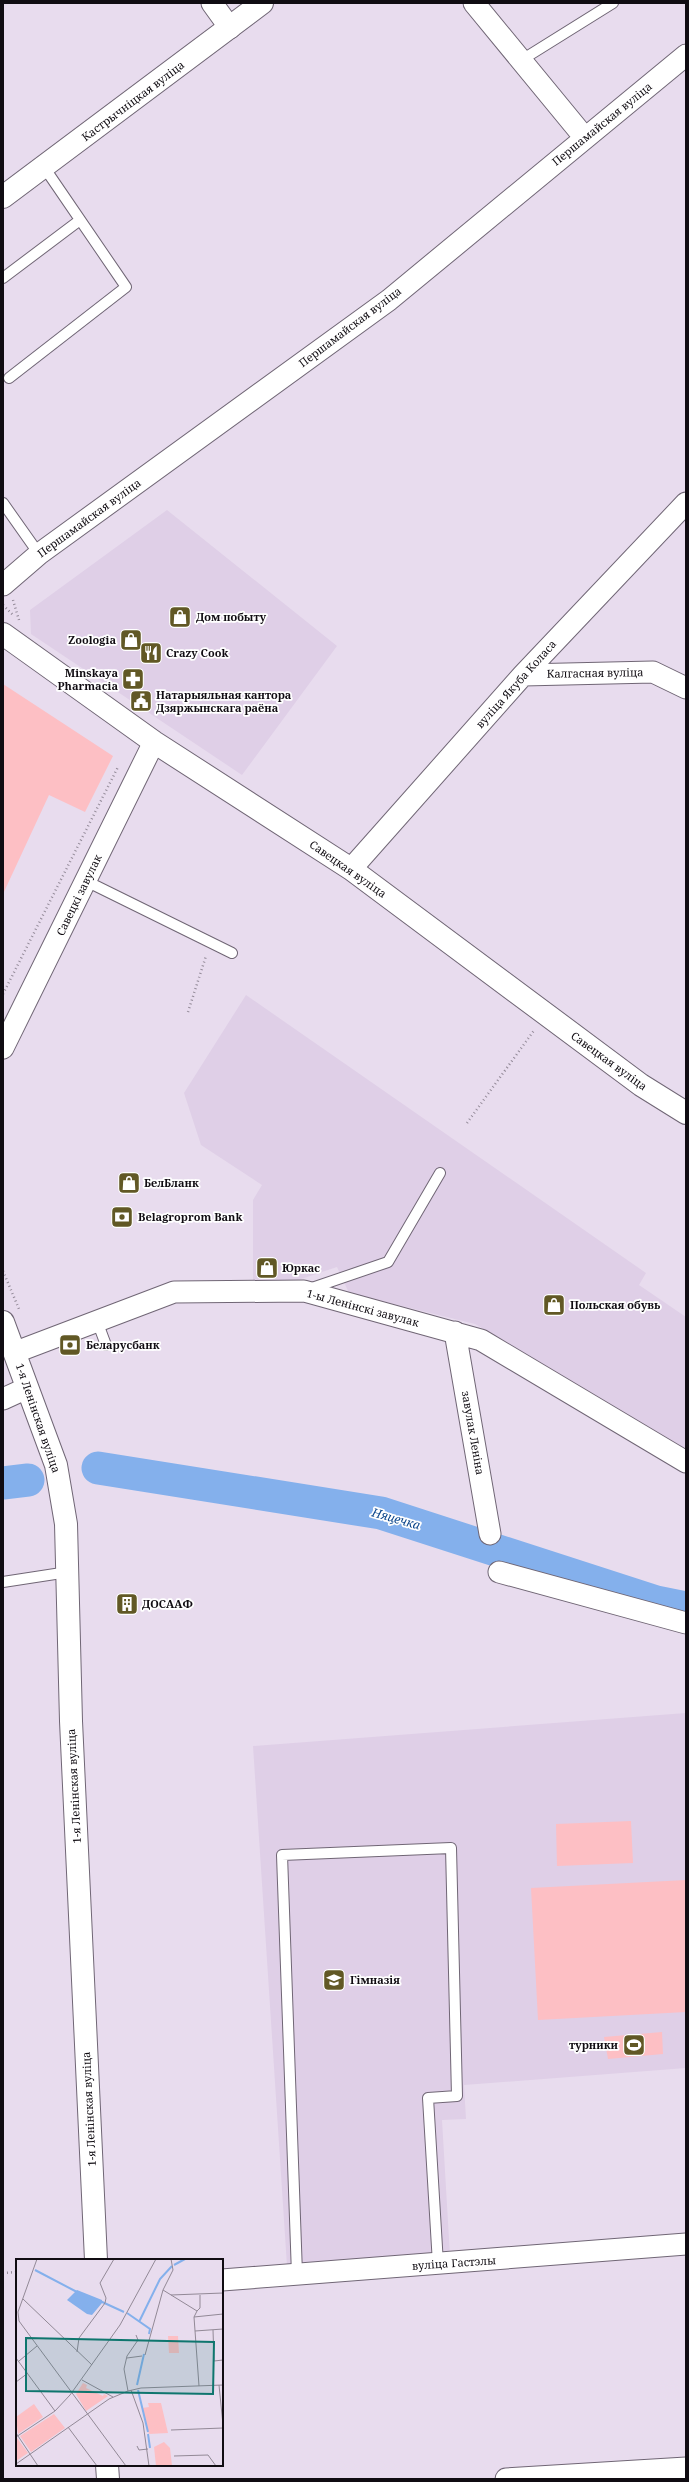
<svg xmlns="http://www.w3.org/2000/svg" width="689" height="2482" font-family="'Noto Serif',serif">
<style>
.built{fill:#dfcfe7}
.green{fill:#fdbfc4}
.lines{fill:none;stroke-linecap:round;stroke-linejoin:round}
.river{stroke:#84b0ec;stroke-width:33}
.lane-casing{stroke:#706675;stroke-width:12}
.street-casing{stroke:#706675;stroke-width:23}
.secondary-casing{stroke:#706675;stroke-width:24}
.path{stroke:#948b99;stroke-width:2.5;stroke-dasharray:1 3;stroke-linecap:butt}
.lane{stroke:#fff;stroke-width:10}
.street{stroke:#fff;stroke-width:21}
.secondary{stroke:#fff;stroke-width:22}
.labels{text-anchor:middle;stroke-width:3.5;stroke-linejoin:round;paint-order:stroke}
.street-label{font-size:11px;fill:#100c12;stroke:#fff}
.poi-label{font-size:11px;font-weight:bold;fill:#100c12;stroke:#fff;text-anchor:start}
.water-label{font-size:12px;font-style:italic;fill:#0a458b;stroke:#fff}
.inset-river{fill:none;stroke:#84b0ec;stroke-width:2}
.inset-road{fill:none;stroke:#928996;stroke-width:1}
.view{fill:#0f766e;fill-opacity:0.15;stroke:#0f766e;stroke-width:2}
.inset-edge{fill:none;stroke:#100c12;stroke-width:2}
</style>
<rect width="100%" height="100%" fill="#e8dcee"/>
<!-- built -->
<path class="built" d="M 167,510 L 337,646 L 242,775 L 31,634 L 30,610 Z
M 246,995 L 646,1273 L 639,1285 L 686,1317 L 686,1449 L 475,1324 L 349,1293 L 337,1267 L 289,1283 L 253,1283 L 253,1200 L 262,1185 L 201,1145 L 184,1093 Z
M 686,1713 L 686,2068 L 464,2085 L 466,2119 L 442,2120 L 450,2256 L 287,2266 L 253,1746 Z"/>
<!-- green -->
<path class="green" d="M 3,684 L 113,756 L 85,812 L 49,795 L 3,894 Z
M 631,1821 L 633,1863 L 557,1866 L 556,1824 Z
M 686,1880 L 686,2012 L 538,2020 L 531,1888 Z
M 662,2032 L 663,2054 L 608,2059 L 604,2037 Z"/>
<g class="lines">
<!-- river -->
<path class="river" d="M 98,1468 L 381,1513 L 656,1602 L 686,1608
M 3,1483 L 28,1480"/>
<!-- lane casing -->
<g class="lane-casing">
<path id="lane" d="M 520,61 L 613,3
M 3,278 L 80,220
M 9,378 L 126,287 L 44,167
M 3,503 L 39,554
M 86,881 L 232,953
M 309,1289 L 388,1262 L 440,1173
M 97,1321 L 106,1345
M 3,1582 L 68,1572
M 297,2274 L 282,1855 L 451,1848 L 457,2096 L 428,2098 L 438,2264"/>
</g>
<!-- street casing -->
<g class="street-casing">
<path id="street" d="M 212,3 L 230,28
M 474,3 L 585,138
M 3,585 L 39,554 L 389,300 L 686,55
M 523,675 L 653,672 L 686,688
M 351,869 L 523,675 L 686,503
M 3,1048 L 154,742
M 455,1332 L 490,1534
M 16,1352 L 174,1292 L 304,1291 L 481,1340 L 686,1462
M 3,1399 L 27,1388
M 499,1572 L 686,1623
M 222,2280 L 686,2244
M 506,2479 L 686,2468"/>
</g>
<!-- secondary casing -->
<g class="secondary-casing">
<path id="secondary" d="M 3,197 L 262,3
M 3,634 L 154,742 L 351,869 L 641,1085 L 686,1113
M 3,1322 L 56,1465 L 66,1524 L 71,1721 L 96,2260
M 107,2465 L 108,2479"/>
</g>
<!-- path -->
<path class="path" d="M 13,600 L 19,620
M 3,605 L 14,616
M 3,994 L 118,767
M 188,1012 L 206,956
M 467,1123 L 535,1029
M 3,1271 L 19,1309
M 3,2273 L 17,2272"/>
<!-- lane -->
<use href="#lane" class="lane"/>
<!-- street -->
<use href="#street" class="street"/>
<!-- secondary -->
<use href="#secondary" class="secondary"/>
</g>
<!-- icons -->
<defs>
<g id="shop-square" transform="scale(1.15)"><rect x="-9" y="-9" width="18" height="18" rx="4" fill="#615825" stroke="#fff"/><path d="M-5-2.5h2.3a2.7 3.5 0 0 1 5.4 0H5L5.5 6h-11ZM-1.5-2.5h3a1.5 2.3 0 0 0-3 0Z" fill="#fff"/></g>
<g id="restaurant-square" transform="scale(1.15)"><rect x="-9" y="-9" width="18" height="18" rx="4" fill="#615825" stroke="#fff"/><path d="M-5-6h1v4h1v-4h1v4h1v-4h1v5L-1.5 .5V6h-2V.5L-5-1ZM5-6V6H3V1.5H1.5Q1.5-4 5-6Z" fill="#fff"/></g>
<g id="pharmacy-square" transform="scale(1.15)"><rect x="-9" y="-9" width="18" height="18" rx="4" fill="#615825" stroke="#fff"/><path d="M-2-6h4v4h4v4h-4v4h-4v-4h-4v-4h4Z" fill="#fff"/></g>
<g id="civic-square" transform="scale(1.15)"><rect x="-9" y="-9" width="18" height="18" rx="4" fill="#615825" stroke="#fff"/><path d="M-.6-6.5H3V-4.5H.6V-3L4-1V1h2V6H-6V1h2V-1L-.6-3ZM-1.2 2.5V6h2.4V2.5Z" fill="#fff"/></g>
<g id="bank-square" transform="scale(1.15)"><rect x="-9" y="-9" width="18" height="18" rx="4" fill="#615825" stroke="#fff"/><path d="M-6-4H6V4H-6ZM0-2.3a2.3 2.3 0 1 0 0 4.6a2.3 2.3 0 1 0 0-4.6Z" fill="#fff"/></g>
<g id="building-square" transform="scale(1.15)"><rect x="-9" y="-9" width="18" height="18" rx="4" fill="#615825" stroke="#fff"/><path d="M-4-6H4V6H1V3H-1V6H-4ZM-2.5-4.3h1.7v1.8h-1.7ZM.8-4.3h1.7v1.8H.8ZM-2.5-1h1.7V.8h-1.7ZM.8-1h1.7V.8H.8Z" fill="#fff"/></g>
<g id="school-square" transform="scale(1.15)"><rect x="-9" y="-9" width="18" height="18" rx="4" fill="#615825" stroke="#fff"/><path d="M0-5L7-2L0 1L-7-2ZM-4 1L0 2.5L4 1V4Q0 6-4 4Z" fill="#fff"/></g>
<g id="stadium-square" transform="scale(1.15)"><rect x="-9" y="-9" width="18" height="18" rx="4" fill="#615825" stroke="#fff"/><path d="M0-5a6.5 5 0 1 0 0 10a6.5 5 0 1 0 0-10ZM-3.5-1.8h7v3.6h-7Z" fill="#fff"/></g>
</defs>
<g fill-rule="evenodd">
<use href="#shop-square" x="180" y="617"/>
<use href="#shop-square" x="131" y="640"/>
<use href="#restaurant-square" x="151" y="653"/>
<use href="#pharmacy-square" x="133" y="679"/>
<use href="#civic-square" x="141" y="701"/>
<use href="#shop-square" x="129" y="1183"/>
<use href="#bank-square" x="122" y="1217"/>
<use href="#shop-square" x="267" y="1268"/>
<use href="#shop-square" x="554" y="1305"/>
<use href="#bank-square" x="70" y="1345"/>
<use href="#building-square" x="127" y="1604"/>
<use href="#school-square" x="334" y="1980"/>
<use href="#stadium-square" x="634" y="2045"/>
</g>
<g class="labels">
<!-- street labels -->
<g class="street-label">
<text transform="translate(133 101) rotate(-37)" y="4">Кастрычніцкая вуліца</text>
<text transform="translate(602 124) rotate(-39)" y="4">Першамайская вуліца</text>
<text transform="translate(350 327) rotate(-37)" y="4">Першамайская вуліца</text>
<text transform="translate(89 518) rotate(-36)" y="4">Першамайская вуліца</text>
<text transform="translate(595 673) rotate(-1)" y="4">Калгасная вуліца</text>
<text transform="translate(516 684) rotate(-48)" y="4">вуліца Якуба Коласа</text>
<text transform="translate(348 869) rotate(35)" y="4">Савецкая вуліца</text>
<text transform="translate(79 895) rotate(-64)" y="4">Савецкі завулак</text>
<text transform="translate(609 1061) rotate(36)" y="4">Савецкая вуліца</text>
<text transform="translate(363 1308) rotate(15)" y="4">1-ы Ленінскі завулак</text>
<text transform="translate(38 1418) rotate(71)" y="4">1-я Ленінская вуліца</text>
<text transform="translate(473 1433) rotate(80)" y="4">завулак Леніна</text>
<text transform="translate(74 1786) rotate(-93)" y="4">1-я Ленінская вуліца</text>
<text transform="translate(89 2109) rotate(-93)" y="4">1-я Ленінская вуліца</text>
<text transform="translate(454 2263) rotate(-4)" y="4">вуліца Гастэлы</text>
</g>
<!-- poi labels -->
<g class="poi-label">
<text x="196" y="621">Дом побыту</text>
<text x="116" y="644" text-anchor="end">Zoologia</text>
<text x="166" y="657">Crazy Cook</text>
<text x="118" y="677" text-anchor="end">Minskaya<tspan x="118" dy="13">Pharmacia</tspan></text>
<text x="156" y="699">Натарыяльная кантора<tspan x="156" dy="13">Дзяржынскага раёна</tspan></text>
<text x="144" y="1187">БелБланк</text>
<text x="138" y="1221">Belagroprom Bank</text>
<text x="282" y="1272">Юркас</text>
<text x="570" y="1309">Польская обувь</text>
<text x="86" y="1349">Беларусбанк</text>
<text x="142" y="1608">ДОСААФ</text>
<text x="350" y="1984">Гімназія</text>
<text x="618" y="2049" text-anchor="end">турники</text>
</g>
<!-- water labels -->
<g class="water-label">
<text transform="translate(396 1519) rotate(16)" y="4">Няцечка</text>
</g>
</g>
<!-- overview -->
<g transform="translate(16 2259)">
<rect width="207" height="207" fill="#e8dcee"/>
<path d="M 152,77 L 162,77 L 163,94 L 153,94 ZM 67,124 L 71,126 L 70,129 L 87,137 L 88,135 L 92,137 L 70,152 L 60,135 ZM 132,144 L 145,144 L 152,174 L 133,175 L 126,149 L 133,148 ZM 18,145 L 27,158 L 2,175 L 0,158 ZM 38,155 L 49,169 L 15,193 L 4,177 ZM 1,179 L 12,194 L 0,202 L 0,180 ZM 148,183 L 154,189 L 156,207 L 140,207 L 138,188 Z" fill="#fdbfc4"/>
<path d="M 61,31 L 86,41 L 86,44 L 76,56 L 71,55 L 51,41 Z" fill="#84b0ec"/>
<path class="inset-river" d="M 158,6 L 169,0M 19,11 L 61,33M 84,42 L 108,53M 111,54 L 134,70 L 133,75M 123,63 L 144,20 L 156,7M 121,126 L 128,95M 122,131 L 132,173M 132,175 L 134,189"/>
<path class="inset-road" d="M 21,0 L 2,53 L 3,62 L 110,207M 147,31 L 181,52 L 178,58 L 183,127M 155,36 L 207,34M 7,40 L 76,106M 181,52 L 184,49 L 184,36M 178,58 L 207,55M 197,71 L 198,102 L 207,101M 179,72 L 207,70M 61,93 L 63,79 L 89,44 L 90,39 L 84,24 L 98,0M 129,96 L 147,31 L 157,11 L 155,0M 0,99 L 39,152M 111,99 L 126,97M 3,102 L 21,87M 66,121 L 97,138M 0,123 L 12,114M 203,126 L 207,166M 115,131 L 127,164 L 133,207M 112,132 L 108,110 L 111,97 L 122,81 L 120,76M 52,168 L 81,207M 155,171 L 207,169M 0,174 L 22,207M 0,178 L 39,152 L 54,136 L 104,66 L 140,0M 121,187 L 123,191 L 132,190M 158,197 L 192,196 L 200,207M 0,205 L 93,140 L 112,132 L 125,129 L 207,126"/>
<path class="view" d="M 10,79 L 198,83 L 197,135 L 10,132 Z"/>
<rect width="207" height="207" class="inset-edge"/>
</g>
<!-- border -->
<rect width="689" height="2482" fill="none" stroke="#100c12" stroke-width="8"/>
</svg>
